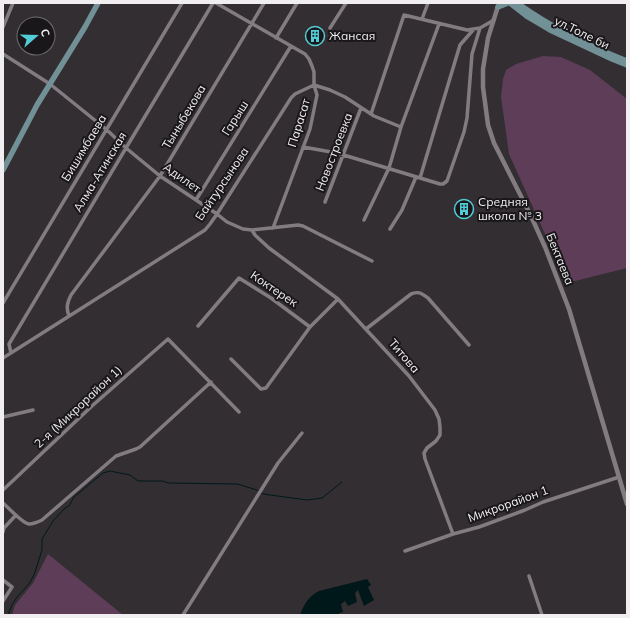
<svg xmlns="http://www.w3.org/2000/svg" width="630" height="618" font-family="Mulish,sans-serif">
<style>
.green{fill:#5e3d58}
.water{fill:#00181a}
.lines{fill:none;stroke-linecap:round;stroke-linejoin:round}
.stream{stroke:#00181a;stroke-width:1}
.minor{stroke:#827c81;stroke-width:3.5}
.tertiary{stroke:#827c81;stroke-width:4.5}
.secondary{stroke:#729197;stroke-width:5.5}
.labels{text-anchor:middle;stroke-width:4;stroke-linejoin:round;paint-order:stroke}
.street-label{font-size:12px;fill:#f1eef1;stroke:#191719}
.poi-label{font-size:12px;fill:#f1eef1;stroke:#191719;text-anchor:start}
</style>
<rect width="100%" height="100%" fill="#332e32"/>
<!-- green -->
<path class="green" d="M 543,56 L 561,57 L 590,70 L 627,99 L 627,268 L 567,283 L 509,154 L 501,97 L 503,79 L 506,70 L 516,64 Z
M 48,554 L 123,615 L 12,615 L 15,605 L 33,583 Z"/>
<!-- water -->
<path class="water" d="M 367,579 L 371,585 L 368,587 L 374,600 L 364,606 L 358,590 L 355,593 L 357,602 L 348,606 L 345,601 L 341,604 L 343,612 L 335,615 L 300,615 C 304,604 309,596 319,591 Z"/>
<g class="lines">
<!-- stream -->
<path class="stream" d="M 8,615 L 12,605 L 17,597 L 29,584 L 34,575 L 42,550 L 42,539 L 53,521 L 65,508 L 69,506 L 74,497 L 103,473 L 110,471 L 130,475 L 138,481 L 162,481 L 169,483 L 237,484 L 257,490 L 263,494 L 307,500 L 322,498 L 342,482"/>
<!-- minor -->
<path class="minor" d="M 216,3 L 305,54 L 309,59 L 312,66 L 314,72 L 314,85 L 317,95 L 310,129 L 273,228
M 422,19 L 428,3
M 3,27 L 13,3
M 330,28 L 346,3
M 276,38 L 297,3
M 3,54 L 50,84 L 107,130 L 126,148 L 160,176 L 217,214 L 227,222 L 243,229 L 252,230 L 298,225 L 303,226 L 372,261
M 314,85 L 330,90 L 345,97 L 374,116 L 401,127
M 371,114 L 404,15 L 467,30 L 480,28 L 494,20
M 303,147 L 337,153 L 440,184 L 443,184 L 447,181 L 464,132 L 467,118 L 472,54 L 480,28
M 420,178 L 460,45 L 474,29
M 196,200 L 291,46
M 325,202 L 361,108
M 364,220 L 389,168 L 401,127 L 439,24
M 390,229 L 402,210 L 416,177
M 252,230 L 255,235 L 269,248 L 338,299 L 409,376 L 435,410 L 439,419 L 440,427 L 440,435 L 436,441 L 427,448 L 424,453 L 425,459 L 453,534
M 3,303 L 182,3
M 69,316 C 66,308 67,303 71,295 L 160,176 L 264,3
M 198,326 L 239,278 L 271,298 L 310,327
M 366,329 L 411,294 C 419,291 421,293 428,298 L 469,345
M 11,353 L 9,344 L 126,148 L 213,3
M 3,358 L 205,230 L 210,224 L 217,214 L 291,98 L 295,94 L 314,85
M 231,359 L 261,389 L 266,388 L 310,327 L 338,299
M 3,417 L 33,410
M 3,490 L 92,406 L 168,339 L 239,412
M 3,503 C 9,508 22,523 29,524 C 33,524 38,522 42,520 L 116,456 L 136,449 L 140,447 L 211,382
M 3,532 L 4,528 L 16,515
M 405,551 L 453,534 L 479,527 L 525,510 L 543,502 L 619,477
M 529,576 L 542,615
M 3,580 L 12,587 L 3,601
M 183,615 L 278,463 L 302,433"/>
<!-- tertiary -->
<path class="tertiary" d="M 499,3 L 488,38 L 483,69 L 483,87 L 488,125 L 494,143 L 531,216 L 545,247 L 569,309 L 627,504"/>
<!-- secondary -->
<path class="secondary" d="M 510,3 L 528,17 L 550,30 L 612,59 L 627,65
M 517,3 C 551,27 588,46 627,61
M 498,7 L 508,3
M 3,170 L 37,105 L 85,27 L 98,3"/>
</g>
<!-- icons -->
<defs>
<g id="building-ring" transform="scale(1)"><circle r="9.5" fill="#191719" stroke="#52ccd6" stroke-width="1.5"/><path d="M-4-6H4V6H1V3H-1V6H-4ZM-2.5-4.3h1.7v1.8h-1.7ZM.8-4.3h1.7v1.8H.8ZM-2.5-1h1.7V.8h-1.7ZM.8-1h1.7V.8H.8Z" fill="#52ccd6"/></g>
</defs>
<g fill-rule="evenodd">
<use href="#building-ring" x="315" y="36"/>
<use href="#building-ring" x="464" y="209"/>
</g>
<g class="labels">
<!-- street labels -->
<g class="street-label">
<text transform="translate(582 33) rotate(26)" y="4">ул.Толе би</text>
<text transform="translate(184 117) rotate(-59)" y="4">Тыныбекова</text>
<text transform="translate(235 118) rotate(-58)" y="4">Гарыш</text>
<text transform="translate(299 123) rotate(-73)" y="4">Парасат</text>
<text transform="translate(84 148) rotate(-59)" y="4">Бишимбаева</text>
<text transform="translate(334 152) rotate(-69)" y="4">Новостроевка</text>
<text transform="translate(100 172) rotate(-59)" y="4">Алма-Атинская</text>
<text transform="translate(182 178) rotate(35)" y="4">Адилет</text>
<text transform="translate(222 184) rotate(-56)" y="4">Байтурсынова</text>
<text transform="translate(560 259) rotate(68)" y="4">Бектаева</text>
<text transform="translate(274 289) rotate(34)" y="4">Коктерек</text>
<text transform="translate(404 356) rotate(49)" y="4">Титова</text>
<text transform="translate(78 407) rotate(-43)" y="4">2-я (Микрорайон 1)</text>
<text transform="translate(508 504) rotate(-20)" y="4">Микрорайон 1</text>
</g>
<!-- poi labels -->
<g class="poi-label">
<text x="329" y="40">Жансая</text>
<text x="478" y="206">Средняя<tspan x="478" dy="14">школа № 3</tspan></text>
</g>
</g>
<!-- border -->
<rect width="630" height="618" fill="none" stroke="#f1eef1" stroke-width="8"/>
<!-- north arrow -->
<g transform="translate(36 36) rotate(70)"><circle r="19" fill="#191719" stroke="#6f6d6f"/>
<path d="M0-3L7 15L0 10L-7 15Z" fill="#52ccd6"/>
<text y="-6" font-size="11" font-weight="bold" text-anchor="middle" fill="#f1eef1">С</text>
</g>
</svg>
